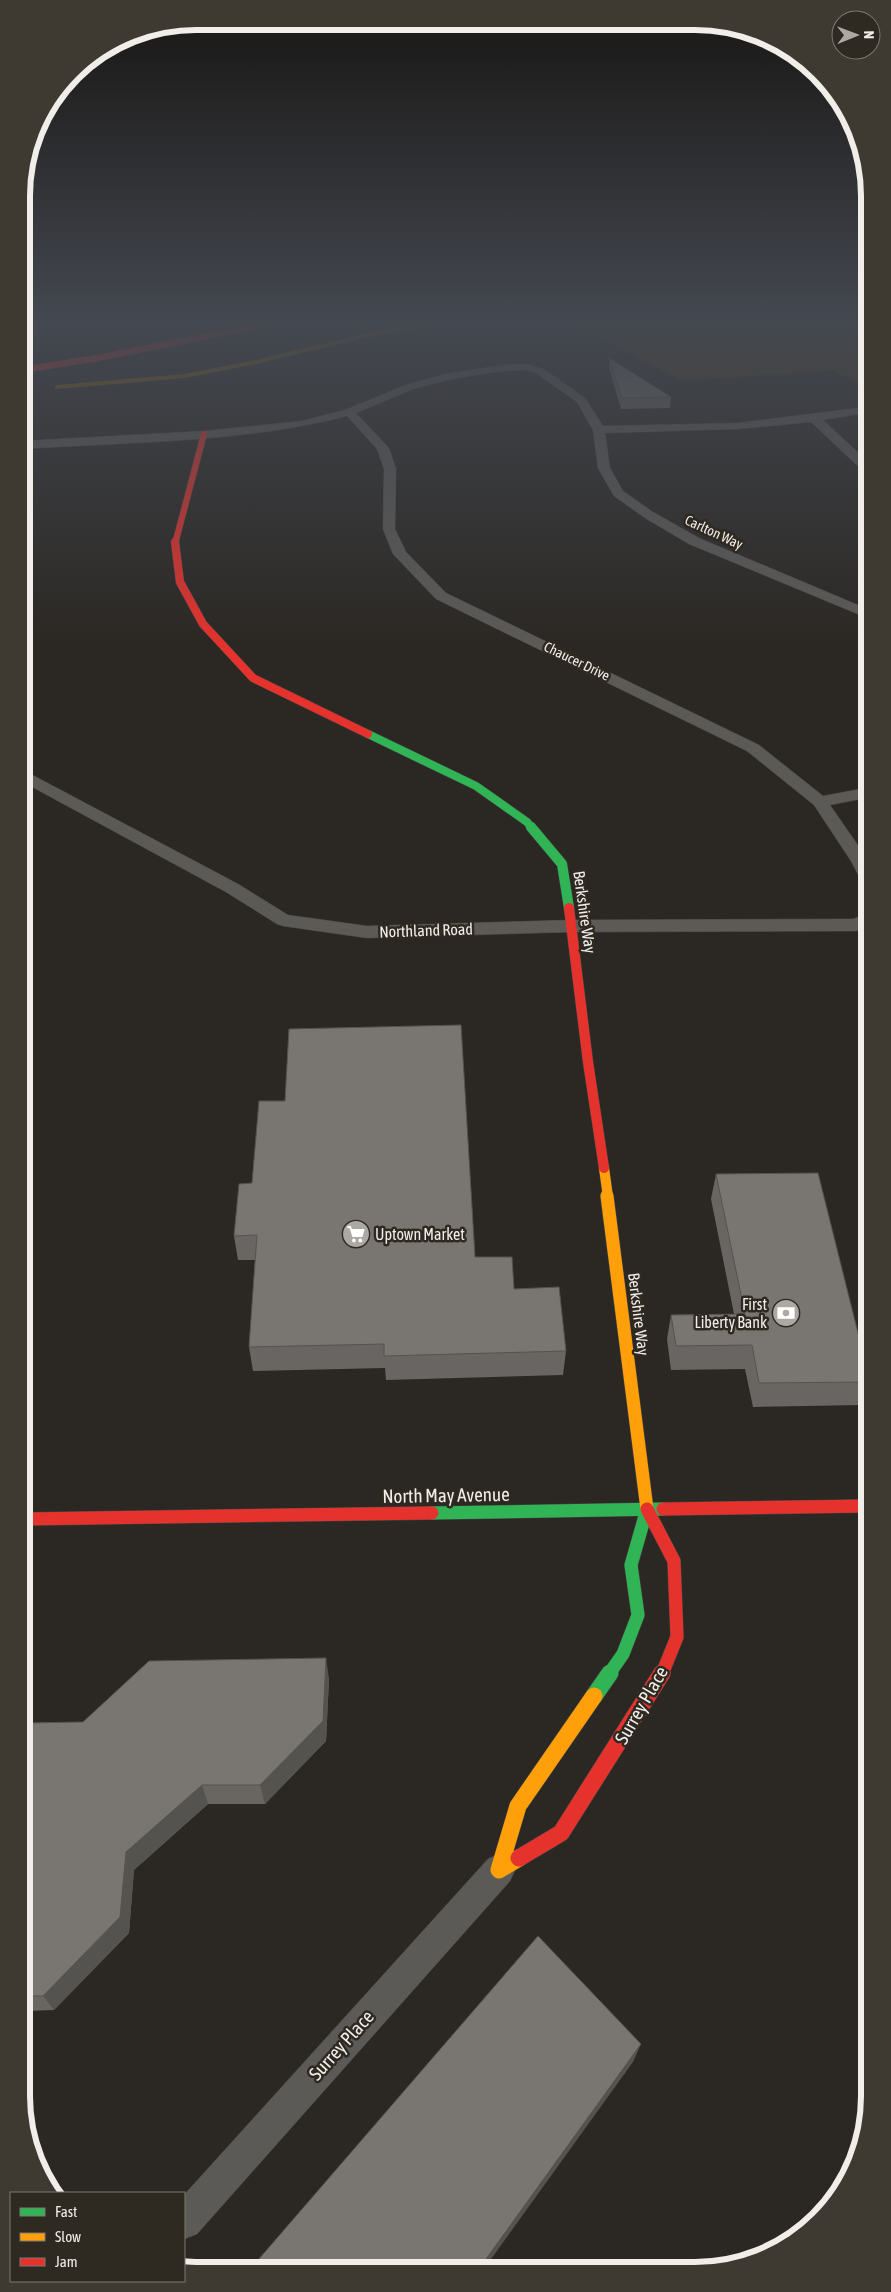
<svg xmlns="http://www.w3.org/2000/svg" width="891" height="2292" font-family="'Asap Condensed',sans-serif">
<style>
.green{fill:#4b3815}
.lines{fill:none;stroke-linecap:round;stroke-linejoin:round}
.stream{stroke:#8b6303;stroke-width:4}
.street-casing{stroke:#474542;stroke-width:1}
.fast-far3-casing{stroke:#474542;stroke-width:9}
.fast-far2-casing{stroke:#474542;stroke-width:11}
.fast-far1-casing{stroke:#474542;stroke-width:14}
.fast-casing{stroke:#474542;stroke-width:18}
.slow-far2-casing{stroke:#474542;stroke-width:11}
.slow-far1-casing{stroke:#474542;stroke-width:14}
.slow-casing{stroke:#474542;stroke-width:18}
.jam-far4-casing{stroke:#474542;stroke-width:7}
.jam-far3-casing{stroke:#474542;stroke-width:9}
.jam-far2-casing{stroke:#474542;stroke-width:11}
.jam-far1-casing{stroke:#474542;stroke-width:14}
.jam-casing{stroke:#474542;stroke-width:18}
.street{fill:#5c5a57;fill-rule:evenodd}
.fast-far3{stroke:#30b455;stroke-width:8}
.fast-far2{stroke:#30b455;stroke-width:10}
.fast-far1{stroke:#30b455;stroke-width:13}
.fast{stroke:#30b455;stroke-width:17}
.slow-far2{stroke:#ff9f0a;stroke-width:10}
.slow-far1{stroke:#ff9f0a;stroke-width:13}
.slow{stroke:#ff9f0a;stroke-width:17}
.jam-far4{stroke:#e5322d;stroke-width:6}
.jam-far3{stroke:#e5322d;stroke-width:8}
.jam-far2{stroke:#e5322d;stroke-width:10}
.jam-far1{stroke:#e5322d;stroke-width:13}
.jam{stroke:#e5322d;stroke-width:17}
.wall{fill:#686562}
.shaded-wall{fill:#555350}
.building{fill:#797672;stroke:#555350}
.labels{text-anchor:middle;stroke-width:5;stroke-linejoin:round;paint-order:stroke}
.far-street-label{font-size:14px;fill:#f1eee9;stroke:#2e2921}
.street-label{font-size:16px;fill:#f1eee9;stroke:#2e2921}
.poi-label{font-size:16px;fill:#f1eee9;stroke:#2e2921;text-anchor:start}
.near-street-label{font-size:19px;fill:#f1eee9;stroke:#2e2921}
.rim{fill:none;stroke:#f1eee9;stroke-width:6}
</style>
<rect width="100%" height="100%" fill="#2b2824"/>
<!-- green -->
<path class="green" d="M 575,323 L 864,323 L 865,385 L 831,370 L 681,381 Z"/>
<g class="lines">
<!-- stream -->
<path class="stream" d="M 57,387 L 185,376 L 256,362 L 368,335 L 434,323"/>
<!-- street casing -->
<g class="street-casing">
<path id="street" d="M 524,364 L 544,369 L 585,398 L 603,426 L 738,423 L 865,407 L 865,413 L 823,420 L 865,459 L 865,470 L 861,469 L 811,422 L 738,429 L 605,433 L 610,468 L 623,491 L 653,512 L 699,538 L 865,608 L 865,617 L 689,544 L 645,518 L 614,496 L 598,468 L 593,430 L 577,402 L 536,373 L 524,370 L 502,371 L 451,379 L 413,389 L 356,413 L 389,448 L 396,469 L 395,529 L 406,552 L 446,593 L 759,745 L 823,796 L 866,788 L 866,798 L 830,805 L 866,857 L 866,879 L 860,878 L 851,861 L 814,805 L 747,751 L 436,599 L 393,554 L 383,529 L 384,469 L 377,449 L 347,416 C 242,443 130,442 22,449 L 22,441 L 204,431 L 302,421 L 345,410 L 405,385 L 446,374 L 502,365 Z
M 23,770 L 238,884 L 288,915 L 367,926 L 572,920 L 853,919 L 866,914 L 866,927 L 856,931 L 572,932 L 367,938 L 283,926 L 277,924 L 226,892 L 23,782 Z
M 499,1854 L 510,1859 L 515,1870 L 510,1881 L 197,2234 L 184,2239 L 184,2195 L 488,1859 Z"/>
</g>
<!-- fast-far3 casing -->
<g class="fast-far3-casing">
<path id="fast-far3" d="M 368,734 L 476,786 L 527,822 L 532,828"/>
</g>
<!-- fast-far2 casing -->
<g class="fast-far2-casing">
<path id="fast-far2" d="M 531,827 L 562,864 L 569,908"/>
</g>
<!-- fast-far1 casing -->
<g class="fast-far1-casing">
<path id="fast-far1" d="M 432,1513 L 663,1509
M 609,1674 L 623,1654 L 638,1615 L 631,1565 L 647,1509"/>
</g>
<!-- fast casing -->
<g class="fast-casing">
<path id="fast" d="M 594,1696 L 610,1673"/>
</g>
<!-- slow-far2 casing -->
<g class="slow-far2-casing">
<path id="slow-far2" d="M 604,1168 L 608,1197"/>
</g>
<!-- slow-far1 casing -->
<g class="slow-far1-casing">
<path id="slow-far1" d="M 607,1196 L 647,1509"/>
</g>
<!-- slow casing -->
<g class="slow-casing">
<path id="slow" d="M 519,1858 L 499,1870 L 518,1806 L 594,1696"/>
</g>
<!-- jam-far4 casing -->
<g class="jam-far4-casing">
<path id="jam-far4" d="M 22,370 L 97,358 L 273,323
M 175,544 L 204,434"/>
</g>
<!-- jam-far3 casing -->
<g class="jam-far3-casing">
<path id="jam-far3" d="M 175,542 L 180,582 L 203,624 L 253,678 L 368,734"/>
</g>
<!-- jam-far2 casing -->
<g class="jam-far2-casing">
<path id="jam-far2" d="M 569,908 L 588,1062 L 604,1168"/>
</g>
<!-- jam-far1 casing -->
<g class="jam-far1-casing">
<path id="jam-far1" d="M 647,1509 L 674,1561 L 677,1637 L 662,1674
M 663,1509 L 868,1506
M 25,1519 L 432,1513"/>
</g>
<!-- jam casing -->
<g class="jam-casing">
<path id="jam" d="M 519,1858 L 561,1833 L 662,1673"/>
</g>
<!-- street -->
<use href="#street" class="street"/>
<!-- fast-far3 -->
<use href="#fast-far3" class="fast-far3"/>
<!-- fast-far2 -->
<use href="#fast-far2" class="fast-far2"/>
<!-- fast-far1 -->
<use href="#fast-far1" class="fast-far1"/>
<!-- fast -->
<use href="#fast" class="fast"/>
<!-- slow-far2 -->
<use href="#slow-far2" class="slow-far2"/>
<!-- slow-far1 -->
<use href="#slow-far1" class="slow-far1"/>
<!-- slow -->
<use href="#slow" class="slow"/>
<!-- jam-far4 -->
<use href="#jam-far4" class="jam-far4"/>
<!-- jam-far3 -->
<use href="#jam-far3" class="jam-far3"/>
<!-- jam-far2 -->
<use href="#jam-far2" class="jam-far2"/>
<!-- jam-far1 -->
<use href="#jam-far1" class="jam-far1"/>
<!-- jam -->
<use href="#jam" class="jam"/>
</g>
<!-- wall -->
<path class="wall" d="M 609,358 L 671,397 L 670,408 L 621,409 L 609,368 Z
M 285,1101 L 475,1257 L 514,1289 L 566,1351 L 563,1375 L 386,1380 L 385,1368 L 253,1371 L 249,1347 L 255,1260 L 238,1260 L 234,1236 L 252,1183 Z
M 716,1174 L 867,1369 L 867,1390 L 862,1405 L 753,1407 L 745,1369 L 671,1370 L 667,1339 L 671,1315 L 734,1314 L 711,1199 Z
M 329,1679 L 326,1741 L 265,1804 L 208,1804 L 134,1870 L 129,1933 L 54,2010 L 27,2011 L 26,1723 L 83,1722 Z"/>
<!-- shaded-wall -->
<path class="shaded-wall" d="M 326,1658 L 329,1679 L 326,1741 L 265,1804 L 260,1785 Z
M 202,1785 L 208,1804 L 134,1870 L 129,1933 L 54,2010 L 43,1996 L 126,1852 Z
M 641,2044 L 633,2062 L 486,2266 L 481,2266 Z"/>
<!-- building -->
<path class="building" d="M 609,358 L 671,397 L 622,398 Z
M 461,1025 L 475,1257 L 512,1257 L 514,1289 L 559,1287 L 566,1351 L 384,1356 L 384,1344 L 249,1347 L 257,1235 L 234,1236 L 239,1184 L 252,1183 L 259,1101 L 285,1101 L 289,1029 Z
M 818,1173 L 867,1369 L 867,1382 L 759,1383 L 752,1345 L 676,1346 L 671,1315 L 745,1314 L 716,1174 Z
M 326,1658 L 323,1721 L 260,1785 L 202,1785 L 126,1852 L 120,1917 L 43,1996 L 27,1996 L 26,1723 L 83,1722 L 149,1661 Z
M 538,1936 L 641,2044 L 481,2266 L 252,2267 Z"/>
<!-- sky -->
<linearGradient id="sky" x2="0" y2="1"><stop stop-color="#181614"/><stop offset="0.5" stop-color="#444850"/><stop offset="1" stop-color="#444850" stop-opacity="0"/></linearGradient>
<rect width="891" height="644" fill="url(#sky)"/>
<!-- icons -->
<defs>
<g id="supermarket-disc" transform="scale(1.4375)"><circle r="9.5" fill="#aca9a4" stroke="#2e2921"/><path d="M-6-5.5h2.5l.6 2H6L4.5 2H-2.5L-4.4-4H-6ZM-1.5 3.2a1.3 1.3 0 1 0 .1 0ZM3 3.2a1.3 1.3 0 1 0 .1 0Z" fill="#fff"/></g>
<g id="bank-disc" transform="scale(1.4375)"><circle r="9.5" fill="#aca9a4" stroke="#2e2921"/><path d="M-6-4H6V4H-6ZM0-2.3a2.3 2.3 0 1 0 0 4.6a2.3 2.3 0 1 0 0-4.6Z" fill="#fff"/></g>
</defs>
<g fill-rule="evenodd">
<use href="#supermarket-disc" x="356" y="1234"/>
<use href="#bank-disc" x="786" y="1313"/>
</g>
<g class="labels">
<!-- far-street labels -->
<g class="far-street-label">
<text transform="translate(714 532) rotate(25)" y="5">Carlton Way</text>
<text transform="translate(577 661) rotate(26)" y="5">Chaucer Drive</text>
</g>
<!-- street labels -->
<g class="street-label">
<text transform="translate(585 912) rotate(82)" y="6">Berkshire Way</text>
<text transform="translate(426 930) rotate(-2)" y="6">Northland Road</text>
<text transform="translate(639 1314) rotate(83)" y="6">Berkshire Way</text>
</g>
<!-- poi labels -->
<g class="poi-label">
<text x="375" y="1240">Uptown Market</text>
<text x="767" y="1310" text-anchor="end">First<tspan x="767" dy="18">Liberty Bank</tspan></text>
</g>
<!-- near-street labels -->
<g class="near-street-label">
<text transform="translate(446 1495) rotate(-1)" y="7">North May Avenue</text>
<text transform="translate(641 1705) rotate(-60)" y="7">Surrey Place</text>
<text transform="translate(341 2045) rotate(-48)" y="7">Surrey Place</text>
</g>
</g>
<!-- crop -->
<path d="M0 0H891V2292H0ZM196 30H695A166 166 0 0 1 861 196V2096A166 166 0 0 1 695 2262H196A166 166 0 0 1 30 2096V196A166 166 0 0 1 196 30Z" fill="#3e3931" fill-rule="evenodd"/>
<path class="rim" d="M196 30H695A166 166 0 0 1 861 196V2096A166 166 0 0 1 695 2262H196A166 166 0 0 1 30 2096V196A166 166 0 0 1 196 30Z"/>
<!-- legend -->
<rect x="10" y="2192" width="175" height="90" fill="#2e2921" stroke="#7c7871"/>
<rect x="20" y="2208" width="25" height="8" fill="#30b455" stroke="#7c7871"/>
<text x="55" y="2217" font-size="15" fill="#f1eee9">Fast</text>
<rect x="20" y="2233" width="25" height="8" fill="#ff9f0a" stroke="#7c7871"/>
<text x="55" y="2242" font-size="15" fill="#f1eee9">Slow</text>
<rect x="20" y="2258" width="25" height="8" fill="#e5322d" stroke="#7c7871"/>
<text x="55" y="2267" font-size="15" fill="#f1eee9">Jam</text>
<!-- north arrow -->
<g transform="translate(856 35) rotate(89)"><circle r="24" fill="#2e2921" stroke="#7c7871"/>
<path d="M0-4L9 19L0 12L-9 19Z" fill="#aca9a4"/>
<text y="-8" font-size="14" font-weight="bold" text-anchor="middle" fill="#f1eee9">N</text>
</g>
</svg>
